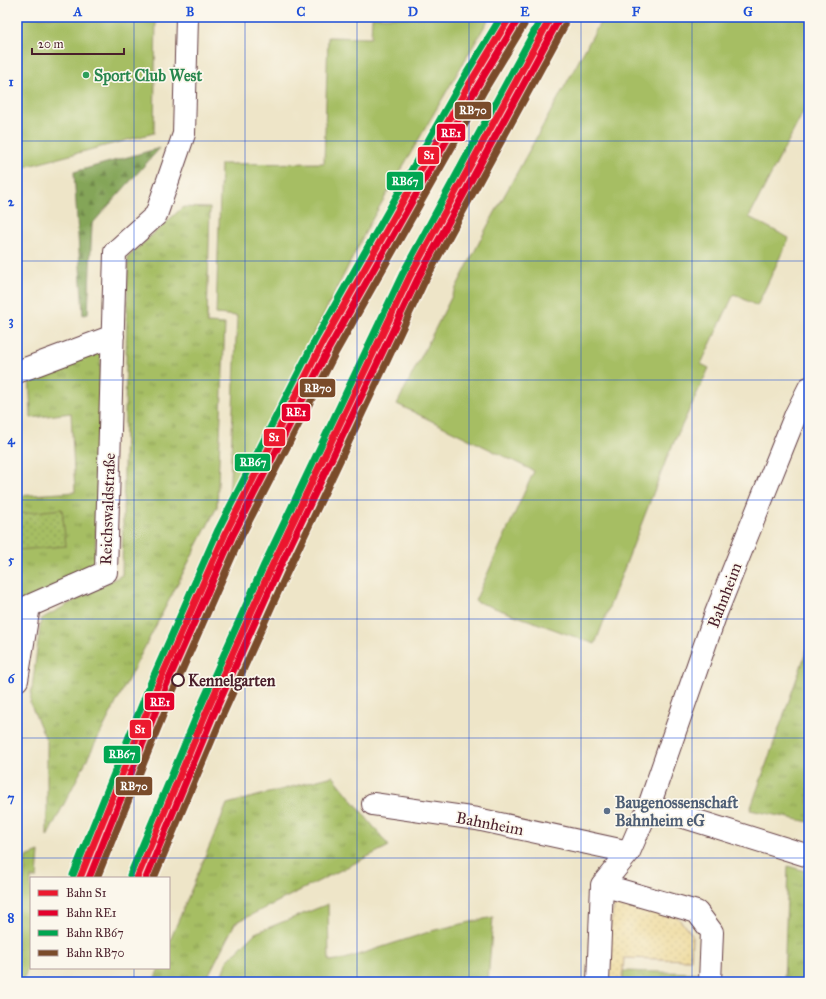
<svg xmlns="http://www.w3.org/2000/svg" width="826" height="999" font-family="'IM FELL Great Primer',serif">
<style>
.grass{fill:url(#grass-tufts);stroke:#786e47}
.forest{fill:url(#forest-firs);stroke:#676242}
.sand{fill:url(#sand-dots);stroke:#9c7c64}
.park{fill:url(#park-dots);stroke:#786e47}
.garden{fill:#a6be63;stroke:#786e47}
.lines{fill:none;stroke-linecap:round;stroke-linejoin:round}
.street-casing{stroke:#633d43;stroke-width:24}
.street{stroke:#fff;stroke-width:22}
.rail-1-casing{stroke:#fbf7ec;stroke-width:10}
.rail-2-casing{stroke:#fbf7ec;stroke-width:10}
.rail-3-casing{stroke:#fbf7ec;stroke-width:10}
.rail-4-casing{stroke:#fbf7ec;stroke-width:10}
.rail-1{stroke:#ec192e;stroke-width:7}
.rail-2{stroke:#e4002b;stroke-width:7}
.rail-3{stroke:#00a651;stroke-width:7}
.rail-4{stroke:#7a4b2a;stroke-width:7}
.grid{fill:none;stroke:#1d4ed8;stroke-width:1;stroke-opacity:0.55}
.leisure-dot{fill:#2e9e5b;stroke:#fbf7ec;stroke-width:1.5}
.stop-dot{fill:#fbf7ec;stroke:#4a1f2b;stroke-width:2}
.service-dot{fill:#5c6f8a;stroke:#fbf7ec;stroke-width:1.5}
.labels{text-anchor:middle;stroke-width:3.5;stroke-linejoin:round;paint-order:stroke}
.leisure-label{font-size:16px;font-weight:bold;fill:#27864d;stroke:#fbf7ec;text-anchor:start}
.street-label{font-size:16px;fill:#4a1f2b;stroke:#fbf7ec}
.stop-label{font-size:16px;font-weight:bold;fill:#4a1f2b;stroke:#fbf7ec;text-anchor:start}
.service-label{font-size:16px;font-weight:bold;fill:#4e5e75;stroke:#fbf7ec;text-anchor:start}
.line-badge{stroke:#fbf7ec;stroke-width:1.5}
.badge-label{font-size:11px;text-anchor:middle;font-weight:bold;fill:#fff}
.neatline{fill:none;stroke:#1d4ed8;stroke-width:1.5}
.grid-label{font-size:13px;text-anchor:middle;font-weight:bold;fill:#1d4ed8}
</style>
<defs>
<pattern id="grass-tufts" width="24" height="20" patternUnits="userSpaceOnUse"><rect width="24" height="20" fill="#a6be63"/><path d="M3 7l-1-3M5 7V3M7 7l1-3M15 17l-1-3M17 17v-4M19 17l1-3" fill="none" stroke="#899a52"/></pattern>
<pattern id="forest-firs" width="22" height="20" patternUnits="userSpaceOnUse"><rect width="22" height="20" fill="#84a559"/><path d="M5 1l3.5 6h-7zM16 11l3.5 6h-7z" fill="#6e864a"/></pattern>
<pattern id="sand-dots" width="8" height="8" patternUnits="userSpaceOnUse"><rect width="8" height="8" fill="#eeda9e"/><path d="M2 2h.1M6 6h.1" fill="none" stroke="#cebb88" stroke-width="1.8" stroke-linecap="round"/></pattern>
<pattern id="park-dots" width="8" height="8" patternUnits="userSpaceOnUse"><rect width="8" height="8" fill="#a6be63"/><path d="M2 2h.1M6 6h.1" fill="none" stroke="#899a52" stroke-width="1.8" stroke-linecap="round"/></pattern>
</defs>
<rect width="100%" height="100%" fill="#fbf7ec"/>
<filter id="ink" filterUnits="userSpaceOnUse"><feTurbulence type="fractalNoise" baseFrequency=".025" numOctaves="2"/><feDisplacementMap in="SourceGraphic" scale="8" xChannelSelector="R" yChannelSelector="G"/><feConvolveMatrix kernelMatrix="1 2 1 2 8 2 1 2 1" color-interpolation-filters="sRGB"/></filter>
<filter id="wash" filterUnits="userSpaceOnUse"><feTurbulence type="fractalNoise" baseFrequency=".012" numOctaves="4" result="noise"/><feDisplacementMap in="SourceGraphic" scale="16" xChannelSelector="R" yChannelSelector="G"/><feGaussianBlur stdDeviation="0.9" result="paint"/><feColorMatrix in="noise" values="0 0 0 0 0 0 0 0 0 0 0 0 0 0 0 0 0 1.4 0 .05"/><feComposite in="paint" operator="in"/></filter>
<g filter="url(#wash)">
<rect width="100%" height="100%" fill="#eee5c8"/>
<!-- grass -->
<path class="grass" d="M 183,207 L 210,208 L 207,323 L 225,324 L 217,507 L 47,837 L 47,742 L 30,703 L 41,619 L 122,575 L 128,257 Z
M 101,350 L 95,564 L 17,618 L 17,496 L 75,492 L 71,413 L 31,418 L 29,374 Z
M 809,644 L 809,822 L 750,810 Z
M 333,776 L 389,846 L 235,923 L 205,982 L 153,982 L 159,968 L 169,968 L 169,943 L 227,804 Z
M 788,866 L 809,872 L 809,982 L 784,982 Z
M 623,971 L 698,973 L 697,982 L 623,982 Z"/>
<!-- forest -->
<path class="forest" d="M 160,148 L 92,224 L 88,314 L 83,315 L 74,172 Z"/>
<!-- sand -->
<path class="sand" d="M 615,900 L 677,917 L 692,934 L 691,960 L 624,958 L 622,982 L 603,982 L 604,960 Z"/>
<!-- park -->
<path class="park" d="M 62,509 L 66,546 L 17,550 L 17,514 Z"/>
<!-- garden -->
<path class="garden" d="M 17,17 L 156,17 L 154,133 L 17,169 Z
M 372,17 L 490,17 L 370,223 L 229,502 L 237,316 L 216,314 L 221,164 L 324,163 L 328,37 L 371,38 Z
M 603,17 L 809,17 L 809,101 L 749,217 L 789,238 L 757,306 L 734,294 L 701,364 L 709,368 L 668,455 L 595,644 L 475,601 L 534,471 L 397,404 L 488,225 Z
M 39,852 L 37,878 L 31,878 L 31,948 L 30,964 L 22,982 L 17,982 L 17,882 L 24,880 L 26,857 Z
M 328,904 L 329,961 L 345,959 L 435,930 L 493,917 L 488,982 L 219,982 L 227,961 L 255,933 Z"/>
</g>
<g filter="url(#ink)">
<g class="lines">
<!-- street casing -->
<g class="street-casing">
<path id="street" d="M 17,372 L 113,336
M 17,680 L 29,606 L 106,572 L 115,252 L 156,215 L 184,134 L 187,17
M 373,804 L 477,819 L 629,852
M 649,806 L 809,856
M 602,885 L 697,912 L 712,932 L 710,982
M 598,982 L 602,885 L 629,852 L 649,806 L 716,613 L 796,414 L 809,388"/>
</g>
<!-- street -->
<use href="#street" class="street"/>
<!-- rail-1 casing -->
<g class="rail-1-casing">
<path id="rail-1" d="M 80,878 L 158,685 L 225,534 L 322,344 L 470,83 L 510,17
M 137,878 L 206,713 L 271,568 L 410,276 L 551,17"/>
</g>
<!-- rail-2 casing -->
<g class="rail-2-casing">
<path id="rail-2" d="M 89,878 L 165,688 L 232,537 L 329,348 L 477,87 L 517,21
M 146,878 L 213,716 L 278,571 L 417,280 L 558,21"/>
</g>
<!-- rail-3 casing -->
<g class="rail-3-casing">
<path id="rail-3" d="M 73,875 L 151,682 L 218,530 L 315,340 L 463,79 L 501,17
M 130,875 L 199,710 L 264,565 L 403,273 L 542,17"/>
</g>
<!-- rail-4 casing -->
<g class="rail-4-casing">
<path id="rail-4" d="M 97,878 L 173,691 L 239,541 L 336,352 L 484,91 L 524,25
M 154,878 L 221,719 L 286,575 L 424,283 L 565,25"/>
</g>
<!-- rail-1 -->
<use href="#rail-1" class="rail-1"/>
<!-- rail-2 -->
<use href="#rail-2" class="rail-2"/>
<!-- rail-3 -->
<use href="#rail-3" class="rail-3"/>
<!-- rail-4 -->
<use href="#rail-4" class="rail-4"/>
</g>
</g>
<!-- grid -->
<path class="grid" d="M 134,17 L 134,878M 245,17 L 245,982M 357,17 L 357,982M 469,17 L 469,982M 581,17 L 581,982M 692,17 L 692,982M 17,141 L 809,141M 17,261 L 809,261M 17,380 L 809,380M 17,500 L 809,500M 17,619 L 809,619M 17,738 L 809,738M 17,858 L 809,858M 134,968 L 134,982"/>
<!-- markers -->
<circle class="leisure-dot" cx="86" cy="75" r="4"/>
<circle class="stop-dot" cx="178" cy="680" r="6"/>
<circle class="service-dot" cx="607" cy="811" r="4"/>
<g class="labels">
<!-- leisure labels -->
<g class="leisure-label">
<text x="94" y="81">Sport Club West</text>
</g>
<!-- street labels -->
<g class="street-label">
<text transform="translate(107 509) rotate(-88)" y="6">Reichswaldstraße</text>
<text transform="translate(724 595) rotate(-69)" y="6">Bahnheim</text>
<text transform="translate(490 823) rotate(11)" y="6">Bahnheim</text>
</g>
<!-- stop labels -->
<g class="stop-label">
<text x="188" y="686">Kennelgarten</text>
</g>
<!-- service labels -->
<g class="service-label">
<text x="615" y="808">Baugenossenschaft<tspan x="615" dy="18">Bahnheim eG</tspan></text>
</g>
</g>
<g class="line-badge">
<rect x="454" y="101" width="38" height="19" rx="4" fill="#7a4b2a"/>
<rect x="436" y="123" width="30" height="19" rx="4" fill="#e4002b"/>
<rect x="417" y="146" width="23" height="19" rx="4" fill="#ec192e"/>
<rect x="386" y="171" width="38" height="20" rx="4" fill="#00a651"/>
<rect x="299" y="378" width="37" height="20" rx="4" fill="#7a4b2a"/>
<rect x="281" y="403" width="30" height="19" rx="4" fill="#e4002b"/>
<rect x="263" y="428" width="23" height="19" rx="4" fill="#ec192e"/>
<rect x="234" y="453" width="37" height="19" rx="4" fill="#00a651"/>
<rect x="144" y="692" width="31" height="19" rx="4" fill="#e4002b"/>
<rect x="129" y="719" width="23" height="20" rx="4" fill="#ec192e"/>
<rect x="103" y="745" width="38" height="19" rx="4" fill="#00a651"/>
<rect x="115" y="776" width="38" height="20" rx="4" fill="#7a4b2a"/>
</g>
<g class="badge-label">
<text x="473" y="114">RB70</text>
<text x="451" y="137">RE1</text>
<text x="429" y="159">S1</text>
<text x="405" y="185">RB67</text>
<text x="318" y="392">RB70</text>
<text x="296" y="416">RE1</text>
<text x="274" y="441">S1</text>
<text x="253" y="466">RB67</text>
<text x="160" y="706">RE1</text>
<text x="140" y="733">S1</text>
<text x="122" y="758">RB67</text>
<text x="134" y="790">RB70</text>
</g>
<!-- margin -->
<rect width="826" height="999" fill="none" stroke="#fbf7ec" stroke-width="44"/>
<!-- legend -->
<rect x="30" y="877" width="140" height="92" fill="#fbf7ec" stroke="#b4a19f"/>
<rect x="38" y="890" width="20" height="6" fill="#ec192e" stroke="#b4a19f"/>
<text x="66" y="897" font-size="12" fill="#4a1f2b">Bahn S1</text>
<rect x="38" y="910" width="20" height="6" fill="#e4002b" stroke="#b4a19f"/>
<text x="66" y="917" font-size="12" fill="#4a1f2b">Bahn RE1</text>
<rect x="38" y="930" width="20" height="6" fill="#00a651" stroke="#b4a19f"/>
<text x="66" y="937" font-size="12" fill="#4a1f2b">Bahn RB67</text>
<rect x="38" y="950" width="20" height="6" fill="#7a4b2a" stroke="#b4a19f"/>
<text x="66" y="957" font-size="12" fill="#4a1f2b">Bahn RB70</text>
<!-- scale -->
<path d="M32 48v6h92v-6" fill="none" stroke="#4a1f2b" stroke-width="2"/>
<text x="38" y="48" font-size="12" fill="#4a1f2b" stroke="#fbf7ec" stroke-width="3" paint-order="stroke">20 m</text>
<rect x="22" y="22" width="782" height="955" class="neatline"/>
<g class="grid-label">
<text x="78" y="16">A</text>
<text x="190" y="16">B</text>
<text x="301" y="16">C</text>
<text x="413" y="16">D</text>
<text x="525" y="16">E</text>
<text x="636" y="16">F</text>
<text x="748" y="16">G</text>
<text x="11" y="86">1</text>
<text x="11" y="206">2</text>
<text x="11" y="325">3</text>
<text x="11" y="444">4</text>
<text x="11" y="564">5</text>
<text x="11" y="683">6</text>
<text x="11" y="802">7</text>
<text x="11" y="922">8</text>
</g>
</svg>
